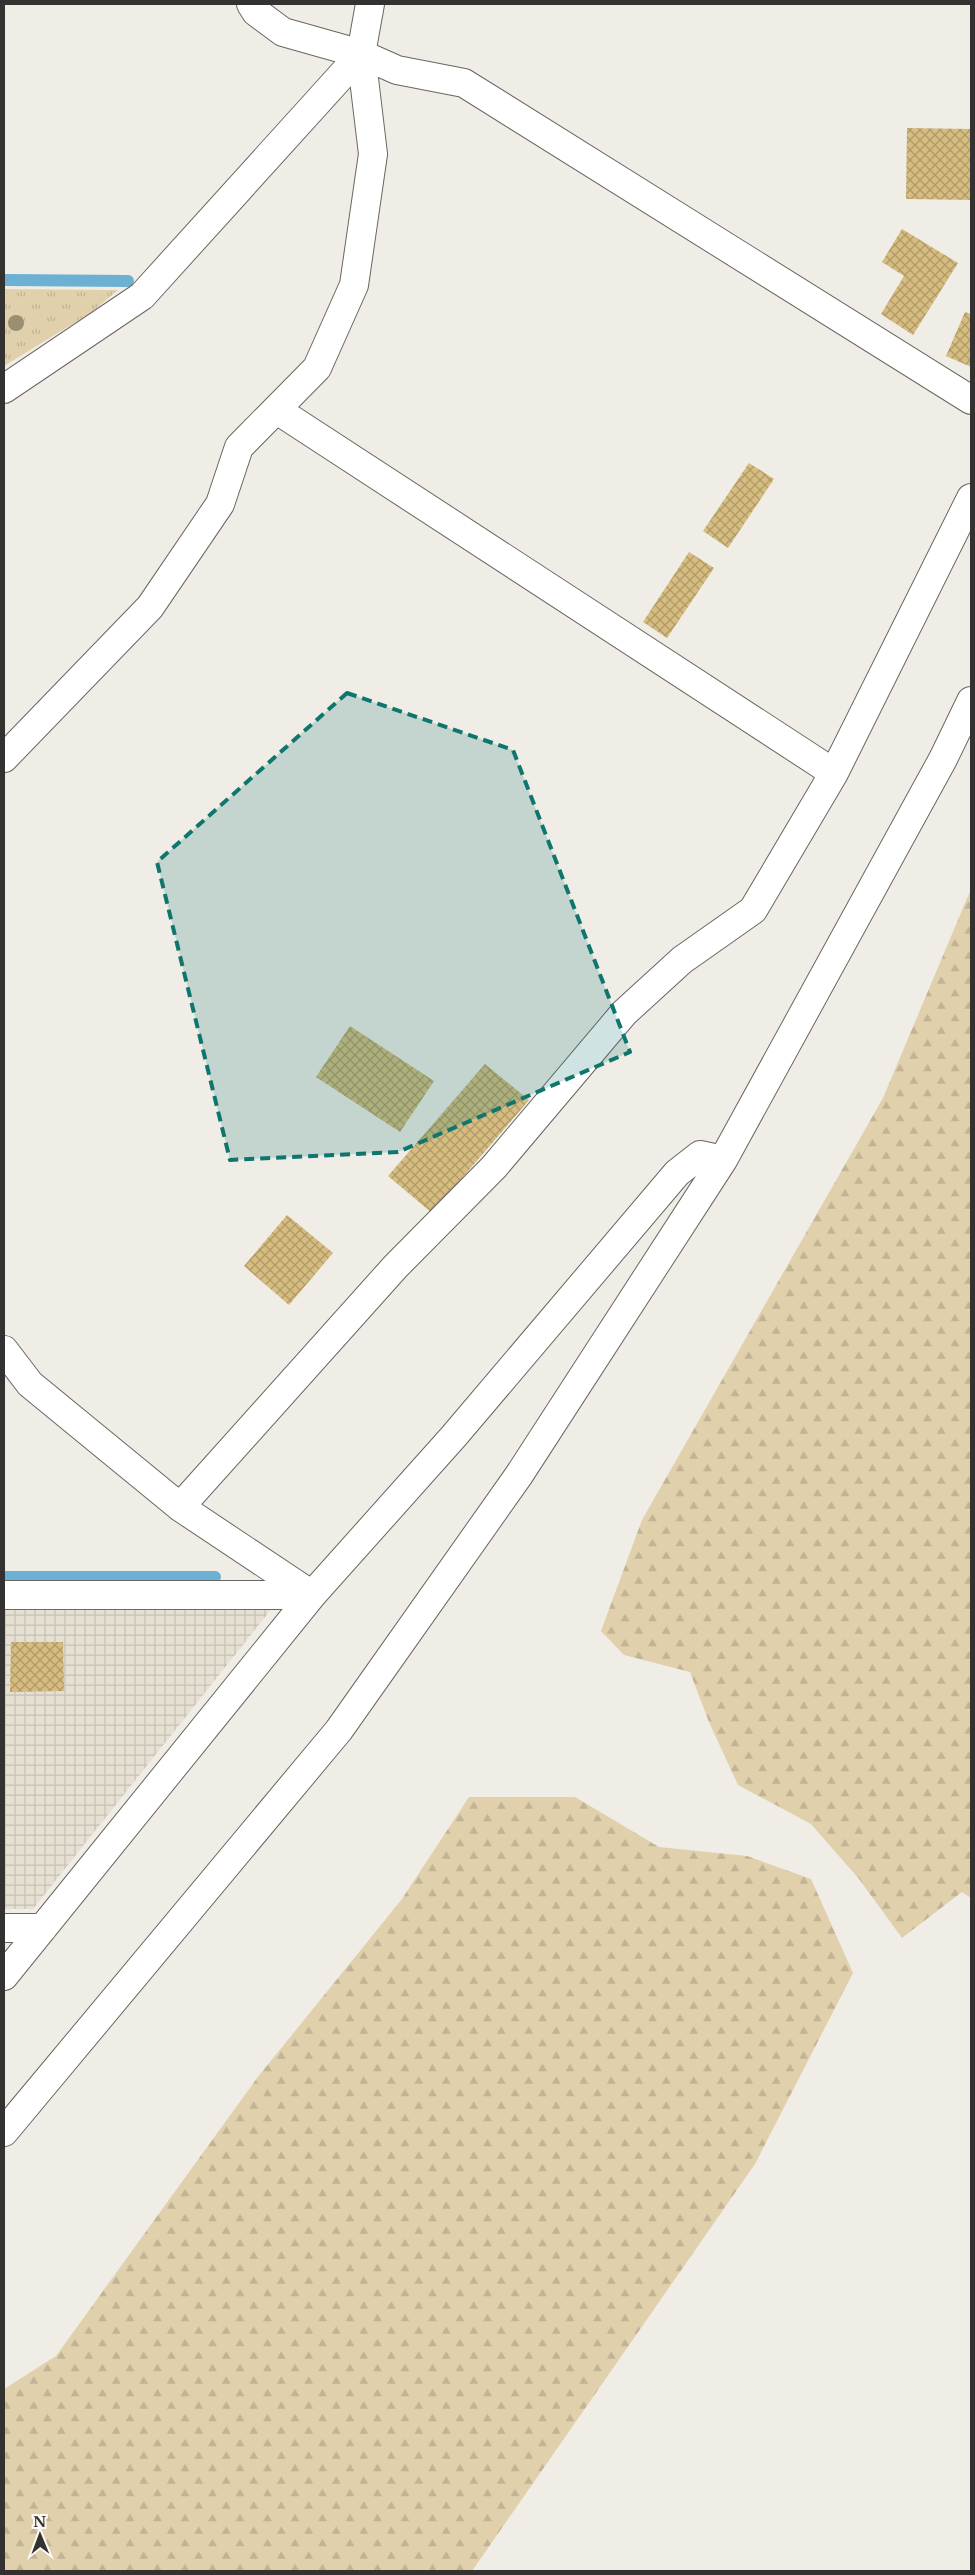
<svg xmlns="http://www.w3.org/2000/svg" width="975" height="2575" font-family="'Libre Baskerville',serif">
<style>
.industrial{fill:url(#industrial-grid)}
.grass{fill:url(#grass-tufts)}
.forest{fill:url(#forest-firs)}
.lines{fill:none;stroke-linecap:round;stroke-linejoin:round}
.stream{stroke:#6cb0d3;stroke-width:12}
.building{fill:url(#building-cross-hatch)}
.minor-casing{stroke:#696761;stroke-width:30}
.minor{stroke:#fff;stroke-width:28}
.tree{fill:#9a8f71}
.marked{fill:#0f766e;fill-opacity:0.2;stroke:#0f766e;stroke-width:4;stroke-dasharray:10 6;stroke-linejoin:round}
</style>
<defs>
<pattern id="industrial-grid" width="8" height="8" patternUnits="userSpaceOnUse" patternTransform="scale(1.25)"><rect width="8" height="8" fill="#e6e0d3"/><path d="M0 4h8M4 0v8" fill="none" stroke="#c6c1b5"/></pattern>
<pattern id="grass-tufts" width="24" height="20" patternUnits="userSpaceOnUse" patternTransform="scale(1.25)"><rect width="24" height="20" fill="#e0d0ac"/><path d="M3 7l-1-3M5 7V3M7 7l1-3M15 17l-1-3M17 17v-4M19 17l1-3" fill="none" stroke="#c1b394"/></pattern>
<pattern id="forest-firs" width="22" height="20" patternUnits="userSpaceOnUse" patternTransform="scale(1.25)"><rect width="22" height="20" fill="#e0d0ac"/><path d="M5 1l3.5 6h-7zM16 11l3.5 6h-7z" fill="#c1b394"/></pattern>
<pattern id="building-cross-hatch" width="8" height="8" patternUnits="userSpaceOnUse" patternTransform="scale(1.25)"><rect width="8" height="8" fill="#d6bd7f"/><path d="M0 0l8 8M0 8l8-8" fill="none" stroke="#ae9a68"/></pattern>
</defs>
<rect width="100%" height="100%" fill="#f0ede6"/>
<!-- industrial -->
<path class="industrial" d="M 4,1607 L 273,1607 L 33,1909 L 4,1909 Z"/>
<!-- grass -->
<path class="grass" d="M 4,289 L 118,290 L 92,312 L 4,366 Z"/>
<!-- forest -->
<path class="forest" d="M 971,889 L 971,1898 L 962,1892 L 902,1938 L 859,1879 L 811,1824 L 738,1785 L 709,1722 L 690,1672 L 624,1655 L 601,1631 L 642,1520 L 883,1098 Z
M 469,1797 L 575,1797 L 659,1847 L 747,1856 L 811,1879 L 853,1973 L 755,2164 L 472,2571 L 4,2571 L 4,2389 L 56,2356 L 257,2078 L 402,1899 Z"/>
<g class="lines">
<!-- stream -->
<path class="stream" d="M 4,280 L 128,281
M 4,1577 L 215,1577"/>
</g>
<!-- building -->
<path class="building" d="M 907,128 L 971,129 L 971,200 L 906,199 Z
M 902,229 L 958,263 L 913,335 L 881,314 L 904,276 L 882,262 Z
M 965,312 L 971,314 L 971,367 L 946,356 Z
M 749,463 L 774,479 L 728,548 L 703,531 Z
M 689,552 L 714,568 L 667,638 L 643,622 Z
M 350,1026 L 434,1081 L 400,1132 L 316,1077 Z
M 485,1064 L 529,1100 L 432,1213 L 388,1176 Z
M 287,1215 L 333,1253 L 289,1305 L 244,1266 Z
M 11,1642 L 63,1642 L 64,1691 L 10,1692 Z"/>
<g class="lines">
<!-- minor casing -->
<g class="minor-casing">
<path id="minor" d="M 251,4 L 256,12 L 283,32 L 361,54 L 397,70 L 464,83 L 971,400
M 4,389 L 142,296 L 361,54
M 277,410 L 834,773
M 4,758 L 150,607 L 220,504 L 239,447 L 317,368 L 354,285 L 373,154 L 361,54 L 370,4
M 4,1350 L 30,1384 L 180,1507 L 312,1595
M 180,1507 L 396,1266 L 494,1167 L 624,1013 L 682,960 L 753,910 L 834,773 L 971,498
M 4,1595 L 312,1595
M 4,1928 L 43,1928
M 4,1976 L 312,1595 L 454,1436 L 677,1173 L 700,1155 L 723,1160
M 4,2132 L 339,1730 L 519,1475 L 723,1160 L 943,759 L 971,701"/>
</g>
<!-- minor -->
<use href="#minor" class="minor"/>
</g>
<!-- trees -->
<circle class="tree" cx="16" cy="323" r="8"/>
<!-- marked area -->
<path class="marked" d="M 347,693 L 513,750 L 630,1052 L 398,1152 L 230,1160 L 157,862 Z"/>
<!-- border -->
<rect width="975" height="2575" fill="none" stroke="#333230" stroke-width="10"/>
<!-- north arrow -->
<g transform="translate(40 2535) rotate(359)" stroke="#fdfaf4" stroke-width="4" paint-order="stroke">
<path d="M0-4L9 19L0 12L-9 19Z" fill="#333230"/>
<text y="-8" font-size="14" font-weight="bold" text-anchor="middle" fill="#333230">N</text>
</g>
</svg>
